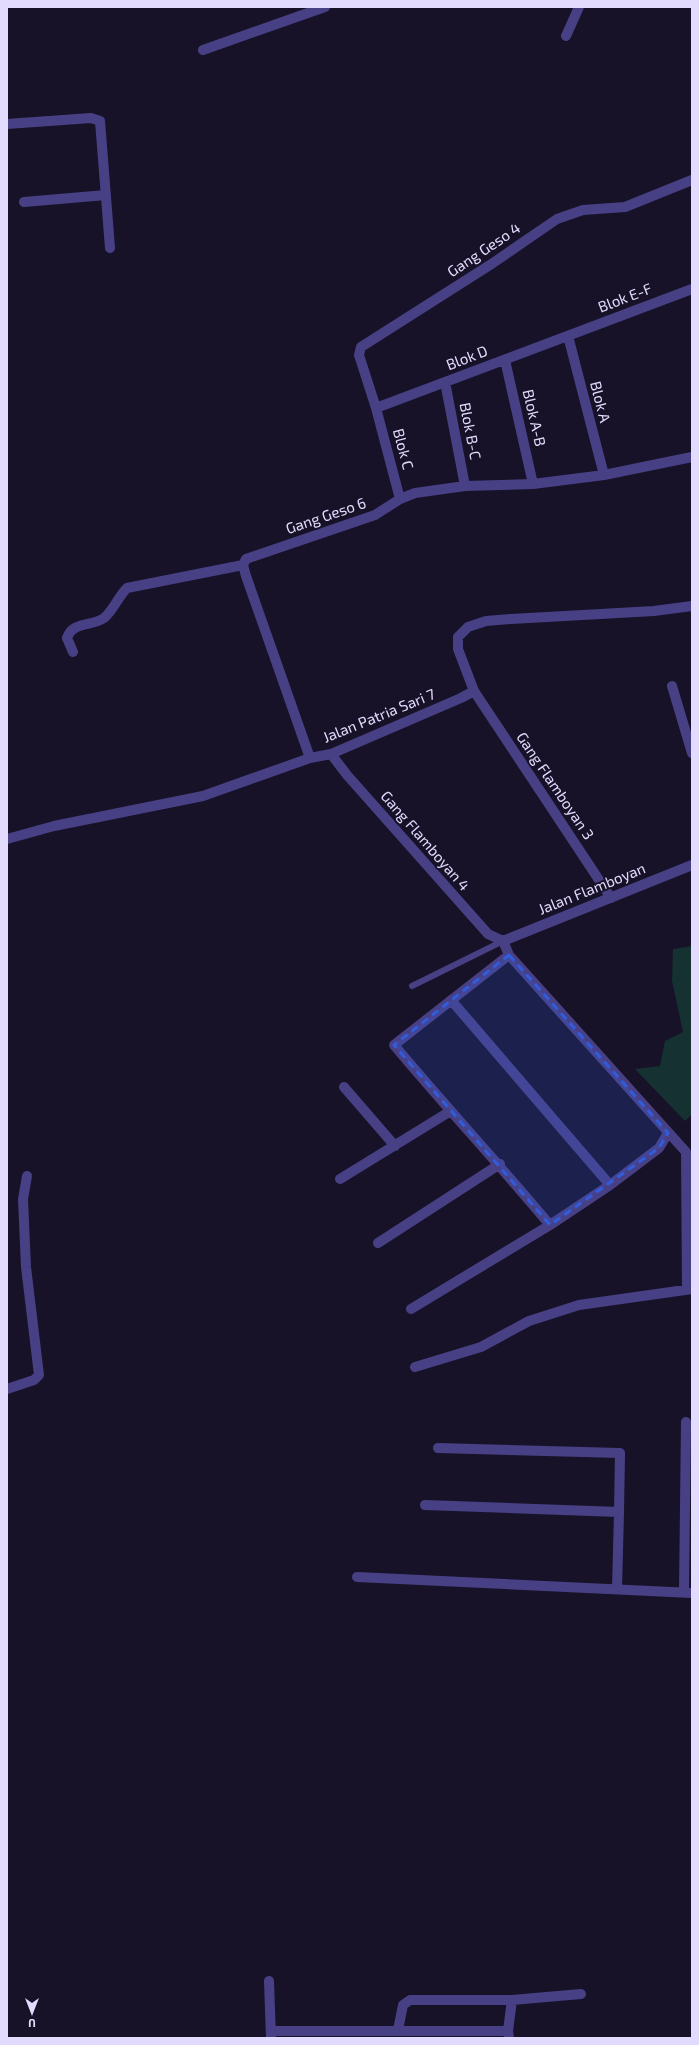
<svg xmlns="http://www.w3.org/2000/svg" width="699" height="2045" font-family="'Exo 2',sans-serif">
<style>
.green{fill:#153132}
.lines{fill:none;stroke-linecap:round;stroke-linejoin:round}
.lane{stroke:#484085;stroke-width:6}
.street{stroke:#484085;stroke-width:10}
.marked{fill:#315cdc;fill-opacity:0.2;stroke:#315cdc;stroke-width:3;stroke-dasharray:8 5;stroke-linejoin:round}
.labels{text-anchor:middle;stroke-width:4;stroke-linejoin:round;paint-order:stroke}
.street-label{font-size:15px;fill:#e2dbfd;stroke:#171228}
</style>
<rect width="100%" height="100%" fill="#171228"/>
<!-- green -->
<path class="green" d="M 692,946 L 692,1114 L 685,1121 L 635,1069 L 660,1066 L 665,1041 L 683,1032 L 672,981 L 673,949 Z"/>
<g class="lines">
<!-- lane -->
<path class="lane" d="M 412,986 L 503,941"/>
<!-- street -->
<path class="street" d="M 566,36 L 579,7
M 203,50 L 325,7
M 7,124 L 91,118 L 100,121 L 110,248
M 24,202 L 106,195
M 568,336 L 604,475
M 505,360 L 533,484
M 445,382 L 465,486
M 376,408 L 692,289
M 400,499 L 376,408 L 359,355 L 361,347 L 493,263 L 557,219 L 583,210 L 625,207 L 692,180
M 73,652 L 67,638 C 73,621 91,627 104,618 C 113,611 118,597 127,588 L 243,565
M 672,686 L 692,753
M 474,691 L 611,898
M 331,754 L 347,775 L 488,934 L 503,941
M 310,758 L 246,576 L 243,565 L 246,559 L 375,515 L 400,499 L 415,493 L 465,486 L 533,484 L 604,475 L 692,457
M 7,839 L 54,826 L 203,796 L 310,758 L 331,754 L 461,698 L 474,691 L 458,649 L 458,637 L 468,627 L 486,621 L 511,619 L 654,611 L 692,606
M 503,941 L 509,955 L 686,1152 L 687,1289
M 503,941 L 692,865
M 509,955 L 394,1045 C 445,1106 499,1164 550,1225
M 451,1000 L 610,1185
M 344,1087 L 395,1146
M 340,1179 L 449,1112
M 378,1243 L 500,1164
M 411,1309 L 550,1225 L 610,1185 L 659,1148 L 668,1133
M 415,1367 L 481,1347 L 529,1321 L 579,1305 L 692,1289
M 7,1389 L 34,1380 L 39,1375 L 26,1267 L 23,1199 L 27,1176
M 438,1448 L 620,1453 L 619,1512
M 425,1505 L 619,1512 L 617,1589
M 357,1577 L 692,1593
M 684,1592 L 686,1422
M 269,1981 L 271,2038
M 398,2030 L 403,2005 L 410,2000 L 512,2000
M 271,2031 L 508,2031 L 509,2038
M 508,2031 L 512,2000 L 581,1994"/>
</g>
<!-- marked area -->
<path class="marked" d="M 509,955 L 668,1133 L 659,1148 L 550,1225 L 394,1045 Z"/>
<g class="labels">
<!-- street labels -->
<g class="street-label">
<text transform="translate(484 250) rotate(-34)" y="5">Gang Geso 4</text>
<text transform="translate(625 298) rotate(-21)" y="5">Blok E-F</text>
<text transform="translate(467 358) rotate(-21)" y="5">Blok D</text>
<text transform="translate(600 402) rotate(76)" y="5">Blok A</text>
<text transform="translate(534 418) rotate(77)" y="5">Blok A-B</text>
<text transform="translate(470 431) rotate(79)" y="5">Blok B-C</text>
<text transform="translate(403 449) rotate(75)" y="5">Blok C</text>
<text transform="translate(326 516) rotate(-19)" y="5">Gang Geso 6</text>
<text transform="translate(379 716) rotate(-22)" y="5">Jalan Patria Sari 7</text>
<text transform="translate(555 786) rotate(56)" y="5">Gang Flamboyan 3</text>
<text transform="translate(425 841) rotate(49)" y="5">Gang Flamboyan 4</text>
<text transform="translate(592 889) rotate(-22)" y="5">Jalan Flamboyan</text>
</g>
</g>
<!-- border -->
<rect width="699" height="2045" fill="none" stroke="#e2dbfd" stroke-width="16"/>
<!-- north arrow -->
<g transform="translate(32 2013) rotate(180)" stroke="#171228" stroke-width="3" paint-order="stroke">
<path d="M0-3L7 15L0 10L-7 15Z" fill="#e2dbfd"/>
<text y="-6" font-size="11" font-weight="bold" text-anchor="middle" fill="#e2dbfd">U</text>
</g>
</svg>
